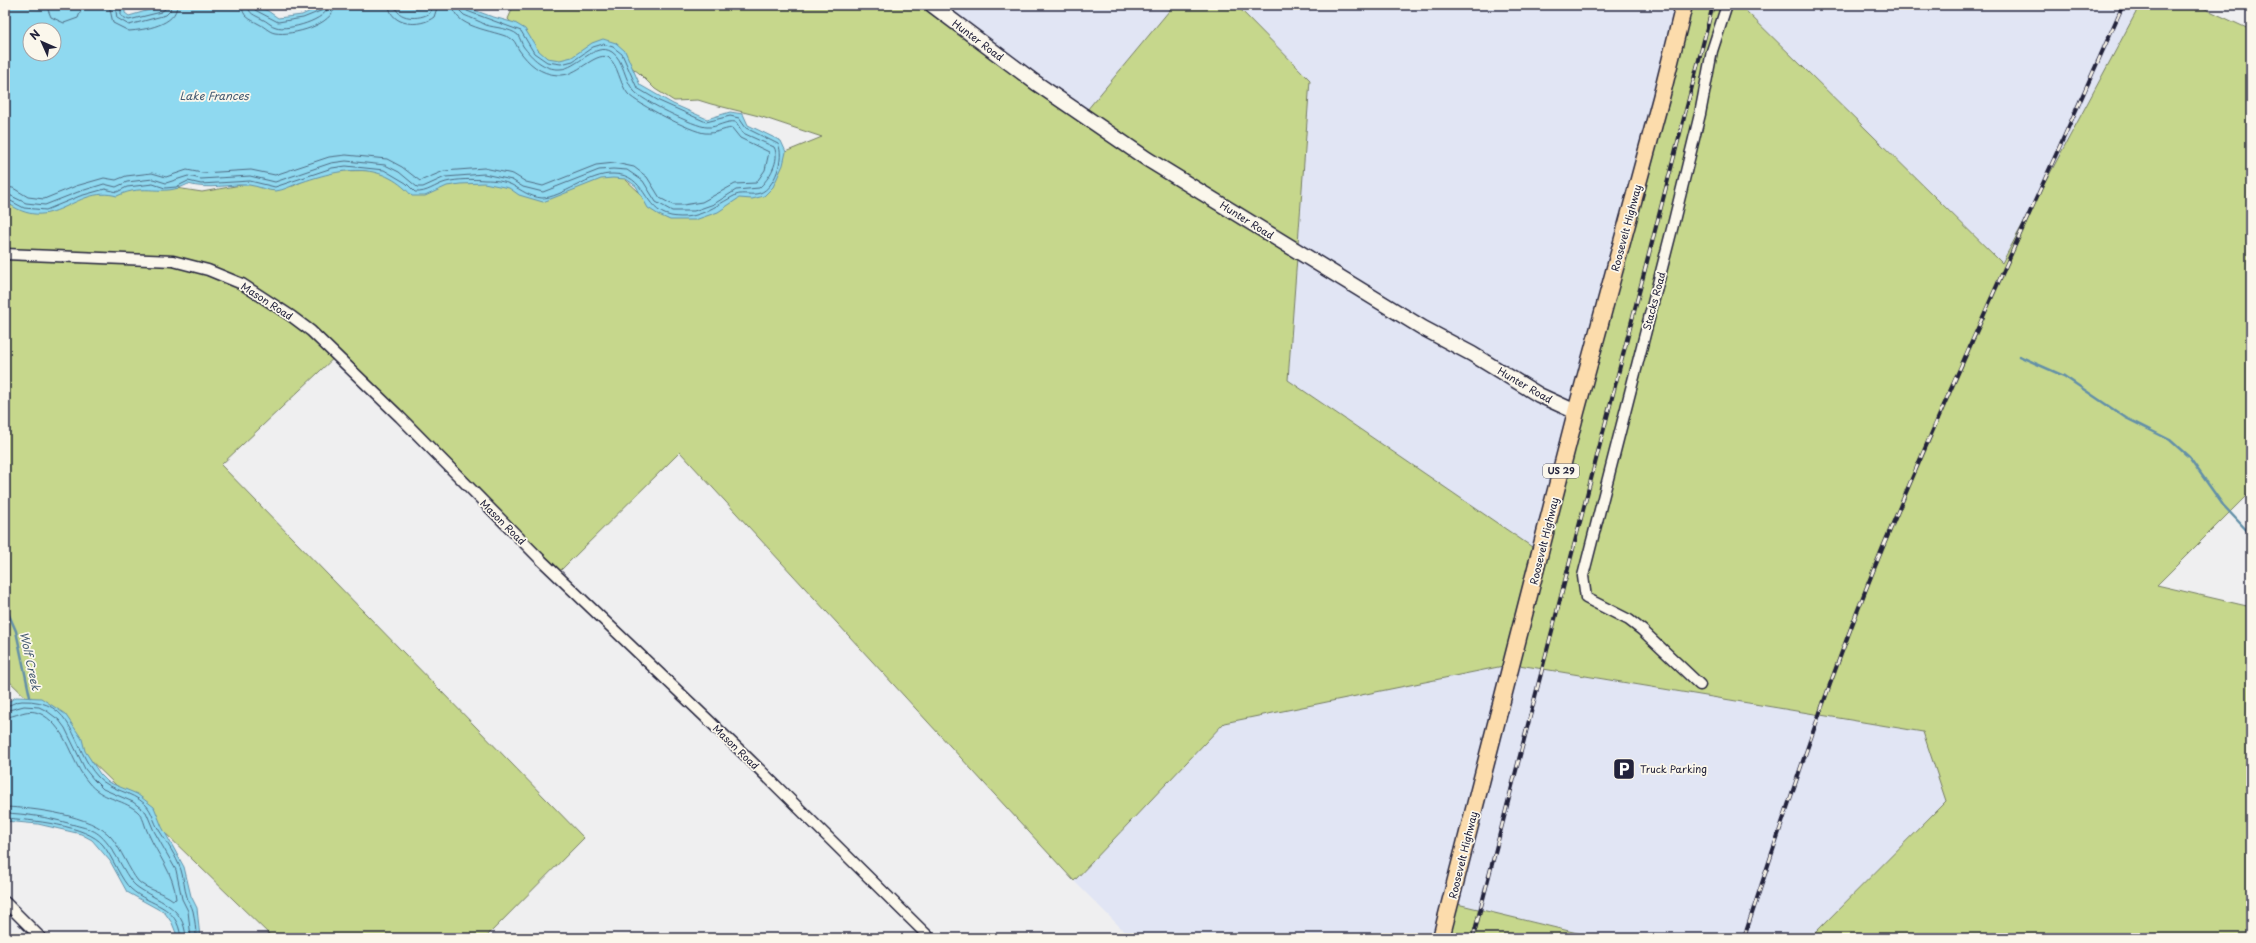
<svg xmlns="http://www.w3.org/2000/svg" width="2256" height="943" font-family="'Playpen Sans',sans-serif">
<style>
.built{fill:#e1e5f4}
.green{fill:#c6d78c;stroke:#747c64}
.water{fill:#8fd9f0;stroke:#6390a8;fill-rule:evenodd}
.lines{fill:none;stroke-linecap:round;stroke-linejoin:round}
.shore{stroke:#4e6b83;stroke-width:1}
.stream{stroke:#6390a8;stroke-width:2.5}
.street-casing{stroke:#22223b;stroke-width:13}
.secondary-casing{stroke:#22223b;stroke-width:17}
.primary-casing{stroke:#22223b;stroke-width:19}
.street{stroke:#fbf7ec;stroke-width:10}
.secondary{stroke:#fbf7ec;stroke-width:14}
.primary{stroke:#fcdcac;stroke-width:16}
.rail-casing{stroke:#22223b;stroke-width:4}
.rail{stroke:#fbf7ec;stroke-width:2.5;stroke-dasharray:8;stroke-linecap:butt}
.labels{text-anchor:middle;stroke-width:3.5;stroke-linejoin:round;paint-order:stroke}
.shield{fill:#fbf7ec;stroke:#636270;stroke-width:1}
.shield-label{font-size:9px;font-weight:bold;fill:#22223b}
.street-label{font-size:10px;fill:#22223b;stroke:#fbf7ec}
.poi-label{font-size:10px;fill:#22223b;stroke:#fbf7ec;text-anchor:start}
.water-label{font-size:11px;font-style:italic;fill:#435971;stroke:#fbf7ec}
</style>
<rect width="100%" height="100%" fill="#efeff0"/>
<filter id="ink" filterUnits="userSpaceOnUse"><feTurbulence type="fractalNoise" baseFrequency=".025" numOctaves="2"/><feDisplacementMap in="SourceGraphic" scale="8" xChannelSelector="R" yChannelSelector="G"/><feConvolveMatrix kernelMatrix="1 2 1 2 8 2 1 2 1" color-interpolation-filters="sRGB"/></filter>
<g filter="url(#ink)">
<!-- built -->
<path class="built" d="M 936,5 L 1174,5 L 1087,110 Z
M 1236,5 L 1684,5 L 1535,550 L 1288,380 L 1310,80 Z
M 1740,5 L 2140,5 L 2002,263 Z
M 1513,664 L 1923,732 L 1946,801 L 1810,938 L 1598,938 L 1453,903 L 1443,938 L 1131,938 L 1074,881 L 1224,723 Z"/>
<!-- green -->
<path class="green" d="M 514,5 L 936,5 L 1087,110 L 1174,5 L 1236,5 L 1310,80 L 1288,380 L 1535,549 L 1684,5 L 1740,5 L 2002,263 L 2140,5 L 2197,5 L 2251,30 L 2251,491 L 2157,585 L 2251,607 L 2251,938 L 1810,938 L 1946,801 L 1923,732 L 1513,664 L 1224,723 L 1074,881 L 680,452 L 560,571 L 339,353 L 221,465 L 584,838 L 485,938 L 273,938 L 5,677 L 5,181 L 90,187 L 150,184 L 202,192 L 252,183 L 293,186 L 324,171 L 491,169 L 610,165 L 668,219 L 698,203 L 741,170 L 822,137 L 759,116 L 711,104 L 698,100 L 674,101 L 655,89 L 639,73 L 613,53 L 543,64 L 508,19 Z
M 1453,903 L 1598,938 L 1443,938 Z"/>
<!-- water -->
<path class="water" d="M 5,5 L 58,5 L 64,8 L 72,5 L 125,5 L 125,13 L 129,16 L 166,5 L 251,5 L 268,11 L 278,18 L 302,15 L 323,5 L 399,5 L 419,8 L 428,5 L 461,5 L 490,16 L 515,23 L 525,29 L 538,50 L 547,58 L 560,60 L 572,57 L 592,43 L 603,39 L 616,43 L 625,51 L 640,85 L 673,104 L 707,119 L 730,112 L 743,114 L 748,125 L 781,141 L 786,152 L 783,165 L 773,187 L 764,196 L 752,199 L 739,198 L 718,212 L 695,220 L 670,220 L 659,215 L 648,208 L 636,186 L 626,179 L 613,178 L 601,179 L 543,202 L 519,195 L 509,188 L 484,183 L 460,184 L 447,186 L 425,196 L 412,196 C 380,159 340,169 299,183 C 291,186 284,190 276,191 C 268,191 258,186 249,185 C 228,184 209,190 188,184 C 162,198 146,182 117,196 C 74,184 53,238 5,201 ZM 30,30 L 54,30 L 54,54 L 30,54 Z
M 16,697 L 41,698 L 65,714 L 82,739 L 85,751 L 100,774 L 108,782 L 137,794 L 154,807 L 162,827 L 184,867 L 191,896 L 197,908 L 200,938 L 178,938 L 172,923 L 165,913 L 127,892 L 110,861 L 92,840 L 81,834 L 38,824 L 5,821 L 5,704 Z"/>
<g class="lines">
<!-- shore -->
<path class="shore" d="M 46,5 L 51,17 L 64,23 L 78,18 L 83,5
M 109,5 L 113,23 L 129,31 C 144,30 177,25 177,5
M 115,5 L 117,18 L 129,25 L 166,15 L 170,11 L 171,5
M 121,5 L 121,16 L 129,20 L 161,12 L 165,9 L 166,5
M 242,5 C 242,17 250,19 259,24 C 265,27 269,32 275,33 C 292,36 334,25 335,5
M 248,5 C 248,14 255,15 262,19 C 267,21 271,26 276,27 C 288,31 328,20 329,5
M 253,5 L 255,10 L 278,22 L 303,18 L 323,10 L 324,5
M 389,5 C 390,26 420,28 434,17 L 438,5
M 395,5 C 396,20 420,20 430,13 L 432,5
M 5,187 L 13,188 L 28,197 L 44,199 L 76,186 L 104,178 L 116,180 L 126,176 L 152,173 L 166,177 L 187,170 L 202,173 L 251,170 L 275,175 L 329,157 L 346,155 L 387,159 L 402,167 L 420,181 L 444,171 L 484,168 L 513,174 L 526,182 L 543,186 L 596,165 L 615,163 L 634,167 L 647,177 L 660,198 L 673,205 L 683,205 L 702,202 L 735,184 L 756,183 L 765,170 L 769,152 L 740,138 L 732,128 C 723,129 715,134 705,133 C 692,132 637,104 628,94 C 619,83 619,66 608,57 C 594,52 577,77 558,75 C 540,74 529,64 519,50 C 516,45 515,40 510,38 C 494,30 453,28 453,5
M 5,193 L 26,203 L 45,205 L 78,192 L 104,184 L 116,187 L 127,182 L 153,179 L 166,183 L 188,176 L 201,179 L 250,176 L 275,182 L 331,163 L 346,161 L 385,165 L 399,172 L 417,187 L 423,187 L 445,177 L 484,174 L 512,180 L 523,187 L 543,192 L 599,170 L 613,169 L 627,170 L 643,181 L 656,202 L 672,211 L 694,211 L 714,204 L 736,190 L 759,188 C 769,179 781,160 774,147 L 743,133 L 736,122 C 726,120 717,128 707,127 C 695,127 641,100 634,91 C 624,80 624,60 612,52 C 595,41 577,69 560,69 C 544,70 532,58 523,46 C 521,42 520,38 518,35 C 510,28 495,28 486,25 C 479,21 471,18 464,15 L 460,11 L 459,5
M 5,198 L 24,208 L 46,210 L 80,196 L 105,189 L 117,192 L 127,187 L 153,184 L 165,188 L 176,187 L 188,181 L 201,184 L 250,181 L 275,187 L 332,168 L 346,166 L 384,170 L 406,183 L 415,192 C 427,193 435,185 446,182 C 458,179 472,179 485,180 C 494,180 504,181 512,185 C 521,190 530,197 542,198 C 561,198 590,173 613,174 C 647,174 642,210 671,216 C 699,221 714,206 736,195 C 743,192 752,196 760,193 C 775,188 785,157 778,144 L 746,128 L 739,118 L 730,116 L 706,122 L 659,101 L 637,88 L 622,54 L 613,47 L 603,44 L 593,47 L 573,61 L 561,64 L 547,62 L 534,53 L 521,31 L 467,11 L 464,5
M 5,706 C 11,706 15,701 22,701 C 76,699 71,748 98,777 C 111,791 131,791 145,804 C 153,812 153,821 159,830 C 167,843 176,856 181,870 C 184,879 184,888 187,897 C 188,902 192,906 193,911 C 195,920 196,929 196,938
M 5,711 L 24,706 L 39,707 L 47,711 L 59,720 L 65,728 L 85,769 L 94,780 L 103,789 L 133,802 L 146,812 L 154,831 L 176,870 L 182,899 L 188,911 L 191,938
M 5,717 C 18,717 27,706 43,715 C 68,730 70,761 88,782 C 102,800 121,798 137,811 C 144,817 144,825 148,833 C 158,856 174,873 176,899 L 173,900 C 163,892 147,890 138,881 C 129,870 121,849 111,837 C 92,815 33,808 5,807
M 5,813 C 27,814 46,817 68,823 C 90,830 96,827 111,848 C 118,857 128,880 136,886 C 157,902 184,904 186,938
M 5,818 C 30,820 87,825 103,845 C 112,856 122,882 131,889 C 151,907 177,903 181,938"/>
<!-- stream -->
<path class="stream" d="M 2019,356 L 2064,376 L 2126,418 L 2170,440 L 2189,457 L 2223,505 L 2251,535
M 5,606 L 16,631 L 30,697"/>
<!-- street casing -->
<g class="street-casing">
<path id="street" d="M 5,254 L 173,261 L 208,270 L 242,284 L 291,316 L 311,331 L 400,417 L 540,559 L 748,758 L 930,938
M 1700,685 L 1642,630 L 1629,620 L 1586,598 L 1583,576 L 1673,225 L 1700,114 L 1712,51 L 1727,5
M 5,902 L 41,938"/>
</g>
<!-- secondary casing -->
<g class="secondary-casing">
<path id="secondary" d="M 932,5 L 1036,83 L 1147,159 L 1423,328 L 1472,354 L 1539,395 L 1576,412"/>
</g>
<!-- primary casing -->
<g class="primary-casing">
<path id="primary" d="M 1441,938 L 1576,412 L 1661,98 L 1684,5"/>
</g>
<!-- street -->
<use href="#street" class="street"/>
<!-- secondary -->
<use href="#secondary" class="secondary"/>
<!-- primary -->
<use href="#primary" class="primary"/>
<!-- rail casing -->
<g class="rail-casing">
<path id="rail" d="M 1473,938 L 1713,5
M 1744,938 C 1787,807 1830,675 1883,547 C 1959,364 2043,186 2123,5"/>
</g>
<!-- rail -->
<use href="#rail" class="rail"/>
</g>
</g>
<!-- icons -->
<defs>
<g id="parking-square" transform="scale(1.15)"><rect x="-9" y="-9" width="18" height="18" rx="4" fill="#22223b" stroke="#fbf7ec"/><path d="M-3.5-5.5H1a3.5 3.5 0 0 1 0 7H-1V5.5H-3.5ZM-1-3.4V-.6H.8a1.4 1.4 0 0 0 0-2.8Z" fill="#fff"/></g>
</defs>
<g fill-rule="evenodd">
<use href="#parking-square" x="1624" y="769"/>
</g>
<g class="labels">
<!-- shield labels -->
<rect class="shield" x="1543" y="464" width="36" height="14" rx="3"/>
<g class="shield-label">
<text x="1561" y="474">US 29</text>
</g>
<!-- street labels -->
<g class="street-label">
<text transform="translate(978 40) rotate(37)" y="4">Hunter Road</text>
<text transform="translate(1247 220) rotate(32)" y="4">Hunter Road</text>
<text transform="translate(1626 228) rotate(-75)" y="4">Roosevelt Highway</text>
<text transform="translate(267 301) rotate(33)" y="4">Mason Road</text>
<text transform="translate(1654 301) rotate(-75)" y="4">Stacks Road</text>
<text transform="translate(1525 385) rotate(30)" y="4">Hunter Road</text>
<text transform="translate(503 522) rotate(45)" y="4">Mason Road</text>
<text transform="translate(1544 541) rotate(-76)" y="4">Roosevelt Highway</text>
<text transform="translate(736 747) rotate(44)" y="4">Mason Road</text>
<text transform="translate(1463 855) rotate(-76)" y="4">Roosevelt Highway</text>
</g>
<!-- poi labels -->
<g class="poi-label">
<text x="1640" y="773">Truck Parking</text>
</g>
<!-- water labels -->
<g class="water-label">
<text x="214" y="100">Lake Frances</text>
<text transform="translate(30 661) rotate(78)" y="4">Wolf Creek</text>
</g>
</g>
<!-- margin -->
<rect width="2256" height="943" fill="none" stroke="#fbf7ec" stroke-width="20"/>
<rect x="10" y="10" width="2236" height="923" fill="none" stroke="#22223b" stroke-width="1.5" filter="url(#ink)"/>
<!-- north arrow -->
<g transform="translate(42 42) rotate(315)"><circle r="19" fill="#fbf7ec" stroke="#a4a2a5"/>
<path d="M0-3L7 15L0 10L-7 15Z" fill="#22223b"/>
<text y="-6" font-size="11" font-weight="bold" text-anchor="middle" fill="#22223b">N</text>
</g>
</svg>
